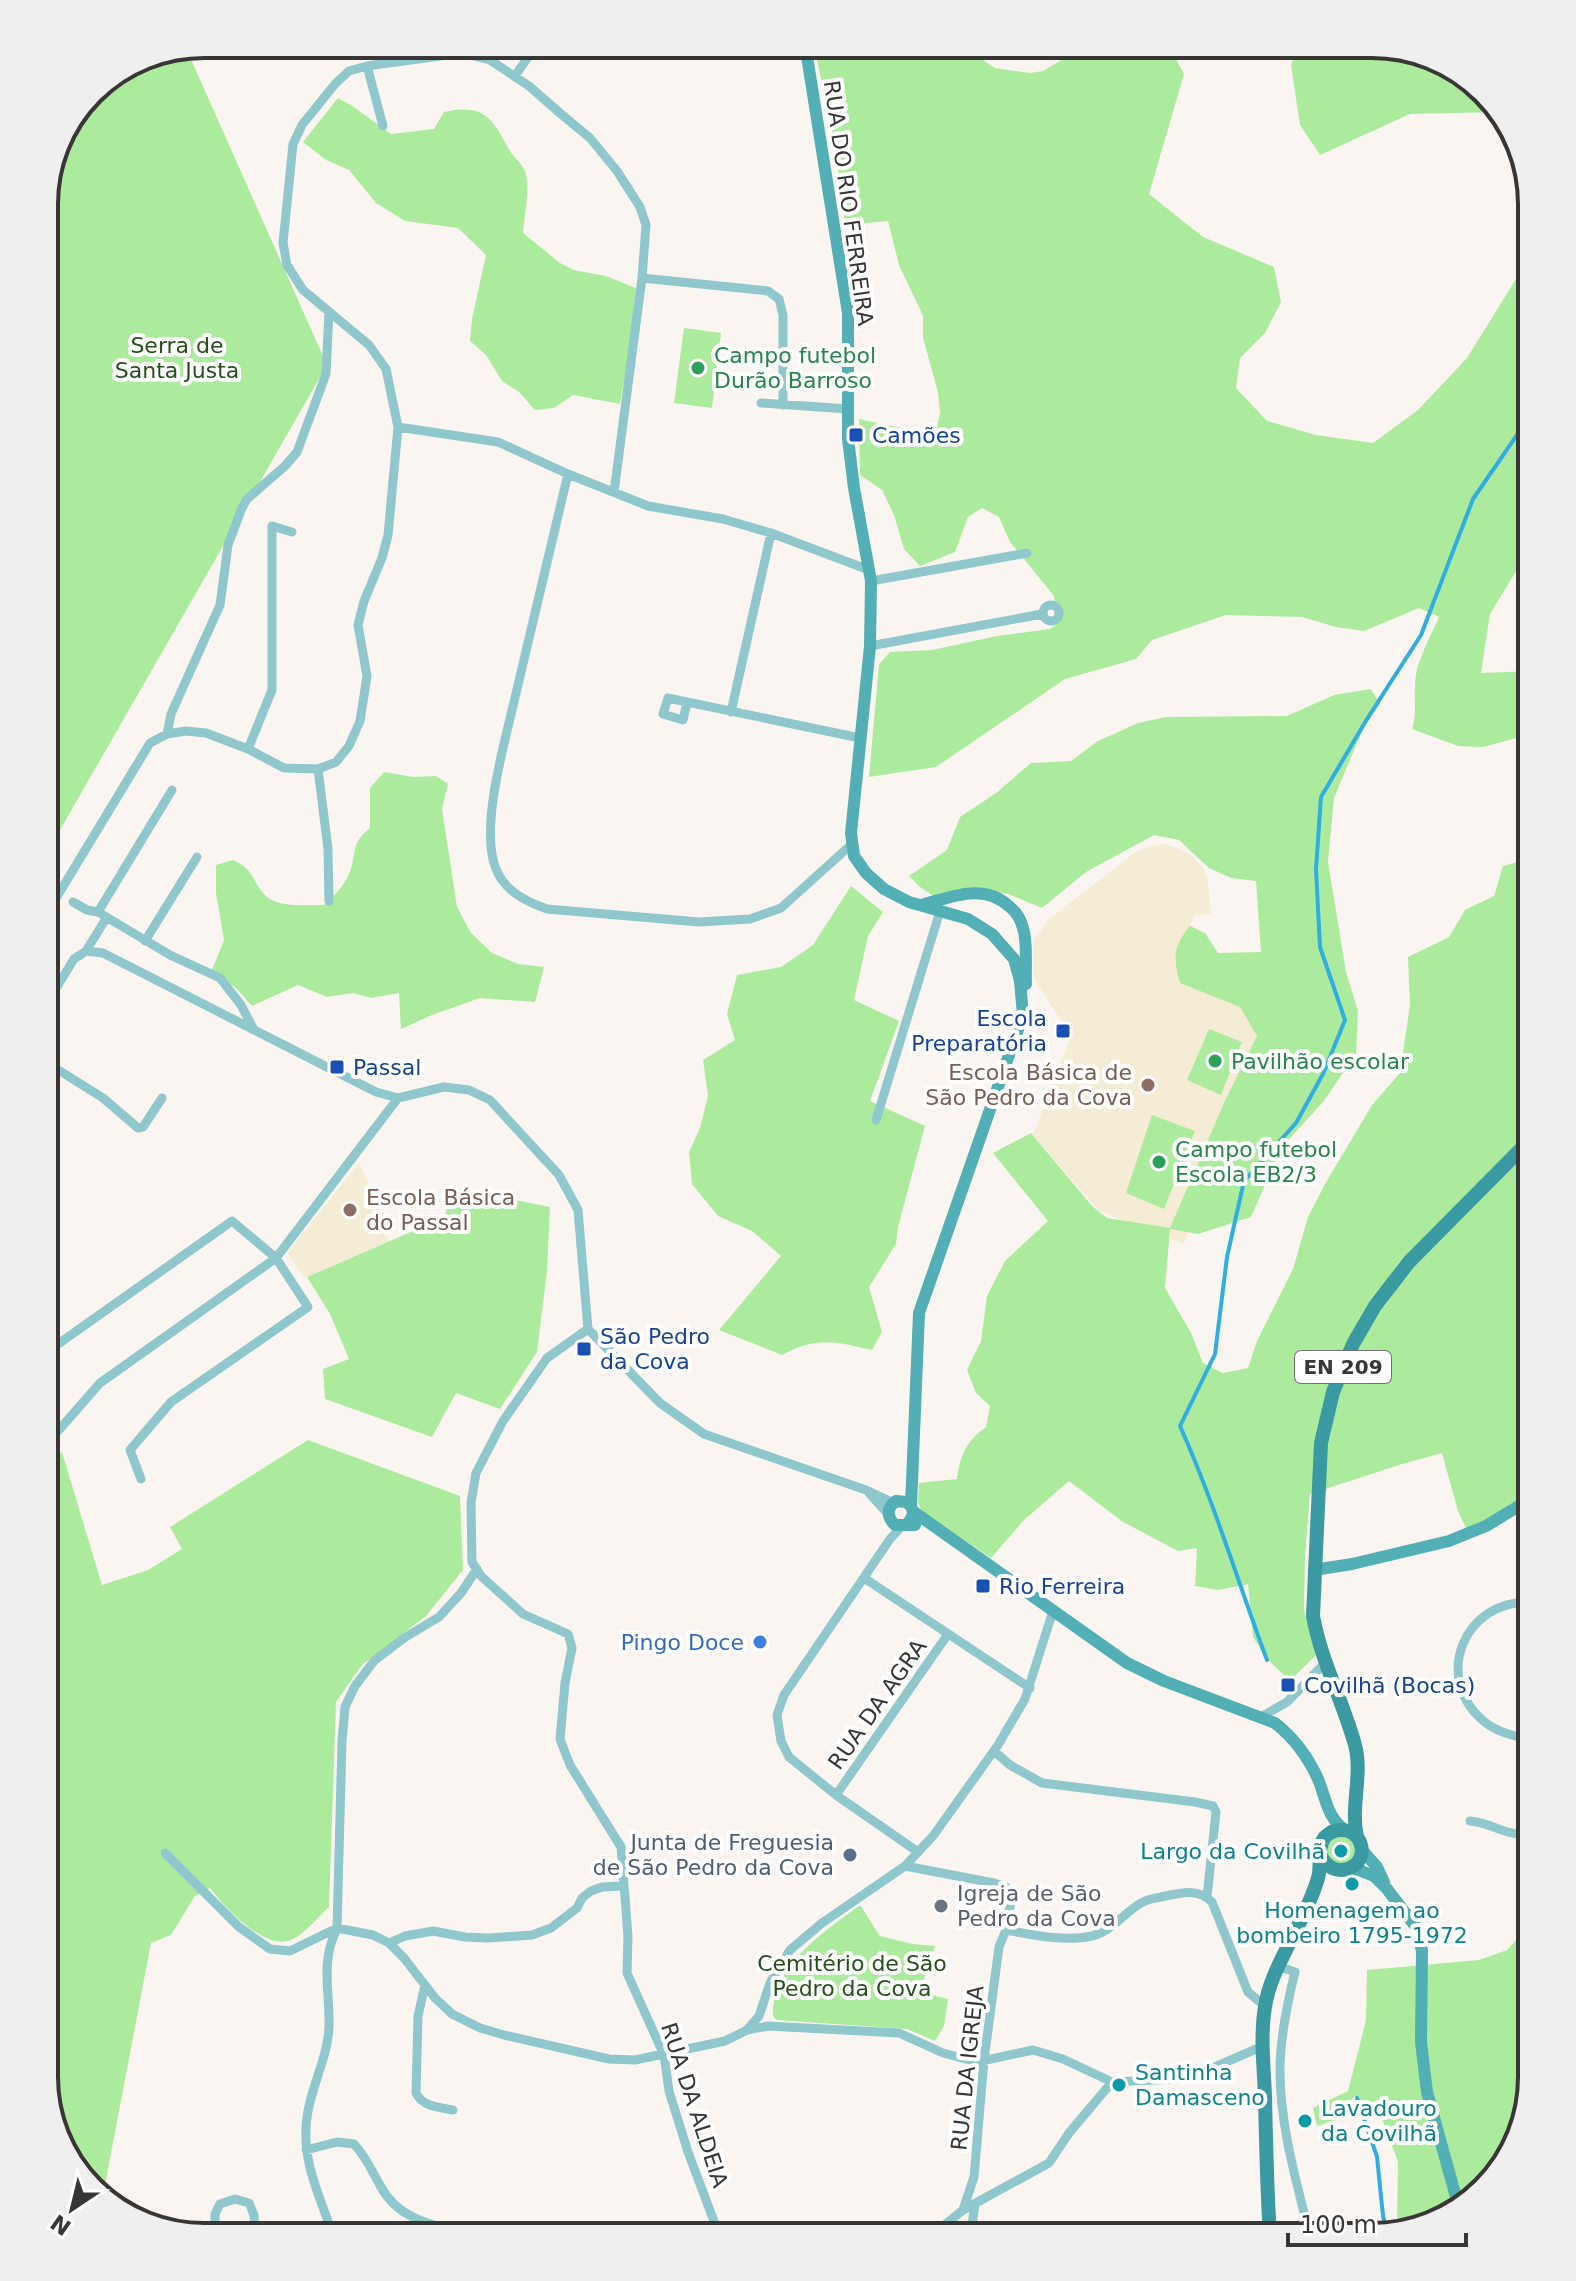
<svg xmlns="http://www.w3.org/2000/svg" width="1576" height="2281" font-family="'DejaVu Sans',sans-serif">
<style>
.education{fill:#f5ecd6}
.green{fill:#aceb9d}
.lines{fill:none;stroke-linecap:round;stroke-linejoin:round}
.stream{stroke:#30ade1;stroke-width:4}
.street{stroke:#8fc7cc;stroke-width:9}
.secondary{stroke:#53afb6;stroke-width:12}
.primary{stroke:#3b99a1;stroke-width:14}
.leisure-dot{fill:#2e9e5b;stroke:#fff;stroke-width:3}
.transit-dot{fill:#1a4fb4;stroke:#fff;stroke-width:3}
.education-dot{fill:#8d6e63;stroke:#fff;stroke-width:3}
.shop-dot{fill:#3f7fe0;stroke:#fff;stroke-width:3}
.culture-dot{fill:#0f9aa8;stroke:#fff;stroke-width:3}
.service-dot{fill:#5c6f8a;stroke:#fff;stroke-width:3}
.worship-dot{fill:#6b7280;stroke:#fff;stroke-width:3}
.labels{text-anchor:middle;stroke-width:8;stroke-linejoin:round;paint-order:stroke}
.shield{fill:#fff;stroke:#747272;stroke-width:2}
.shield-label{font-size:20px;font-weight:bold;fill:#383635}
.street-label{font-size:22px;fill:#383635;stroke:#fff}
.park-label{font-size:22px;fill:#26501b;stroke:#fff}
.leisure-label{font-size:22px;fill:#27864d;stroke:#fff;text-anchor:start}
.transit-label{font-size:22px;fill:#164399;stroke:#fff;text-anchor:start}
.education-label{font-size:22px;fill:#785e54;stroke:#fff;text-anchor:end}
.shop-label{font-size:22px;fill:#366cbe;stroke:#fff;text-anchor:end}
.service-label{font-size:22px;fill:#4e5e75;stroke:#fff;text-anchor:end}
.culture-label{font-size:22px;fill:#0d838f;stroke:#fff;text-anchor:start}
.worship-label{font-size:22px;fill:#5b616d;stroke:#fff;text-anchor:start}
.rim{fill:none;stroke:#383635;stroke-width:4}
</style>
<rect width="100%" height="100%" fill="#fbf5f2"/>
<!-- education -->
<path class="education" d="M 1163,844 L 1178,848 L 1192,856 L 1203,868 L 1208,883 L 1211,914 L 1194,916 L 1186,935 L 1273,1012 L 1184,1244 L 1099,1211 L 1033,1135 L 1071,1036 L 1034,979 L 1034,940 L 1048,920 L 1133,854 L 1147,847 Z
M 359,1163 L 376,1199 L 389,1241 L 304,1278 L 287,1253 Z"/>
<!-- green -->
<path class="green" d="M 889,44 L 943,44 L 980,58 L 995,68 L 1030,73 L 1043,71 L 1063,59 L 1070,44 L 1168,44 L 1184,74 L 1149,194 L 1203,237 L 1274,267 L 1281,302 L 1265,333 L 1240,358 L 1236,388 L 1267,421 L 1316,435 L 1373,443 L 1418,410 L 1467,358 L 1532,253 L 1532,545 L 1490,614 L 1481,673 L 1532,671 L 1532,734 L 1483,747 L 1458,746 L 1412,729 C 1417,713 1414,700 1415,684 C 1416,661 1430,638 1439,617 L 1419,608 L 1364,631 L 1336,627 L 1302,617 L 1226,615 L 1152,640 L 1136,659 L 1065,679 L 936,767 L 869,777 L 879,664 L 890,652 L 932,650 L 997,636 L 1050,629 L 1058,623 L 1054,596 L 1010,542 L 999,517 L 982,508 L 968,517 L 955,552 L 920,566 L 904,549 L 894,515 L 882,490 L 860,475 L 859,419 L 935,435 L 940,413 L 938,392 L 923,338 L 923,316 L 899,265 L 888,221 L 845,225 L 835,144 L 815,51 Z
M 1299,44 L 1348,44 L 1370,55 L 1452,66 L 1498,112 L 1410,114 L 1320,155 L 1300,125 L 1291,65 Z
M 194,46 L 190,57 L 327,365 L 60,830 L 44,829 L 44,193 L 60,134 L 98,84 L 143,56 Z
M 338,98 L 351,105 L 391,134 L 434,129 L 444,112 C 486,103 492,119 510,151 C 514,158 523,164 525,171 C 531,187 524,216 523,233 L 560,263 L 574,270 L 606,276 L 636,288 L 632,335 L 620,404 L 573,395 L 554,408 L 535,410 L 519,392 L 502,381 L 486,355 L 470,341 L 472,319 L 486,255 L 458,228 L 405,221 L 376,203 L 349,170 L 326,160 L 303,142 Z
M 684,328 L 721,333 L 712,408 L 674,403 Z
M 1371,689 L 1380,704 L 1363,729 L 1334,798 L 1328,862 L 1346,972 L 1358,1011 L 1356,1054 L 1323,1102 L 1282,1147 L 1251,1217 L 1198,1234 L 1170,1229 L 1165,1288 L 1191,1333 L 1203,1363 L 1223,1373 L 1248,1368 L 1257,1341 L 1293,1269 L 1308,1217 L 1325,1184 L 1372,1105 L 1400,1073 L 1410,1005 L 1408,957 L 1449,937 L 1465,910 L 1494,896 L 1503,866 L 1532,858 L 1532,1498 L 1469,1535 L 1458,1511 L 1442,1453 L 1402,1464 L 1310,1494 L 1305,1556 L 1304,1610 L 1316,1655 L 1290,1681 L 1267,1659 L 1253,1637 L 1248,1584 L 1219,1590 L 1195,1586 L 1197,1548 L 1178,1551 L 1123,1522 L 1069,1481 L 1024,1520 L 991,1558 L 922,1512 L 918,1503 L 919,1483 L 957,1479 C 960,1456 966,1441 986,1427 L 990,1406 L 976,1393 L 967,1370 L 981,1341 L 987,1296 L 1005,1261 L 1048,1221 L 993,1153 L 1031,1133 L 1092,1206 L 1107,1218 L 1170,1228 L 1224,1103 L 1257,1036 L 1240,1007 L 1180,983 C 1173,958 1173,946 1190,926 L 1205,933 L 1218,953 L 1261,952 L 1256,881 L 1231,878 L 1209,868 L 1179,840 L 1154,835 L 1086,872 L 1042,908 L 1008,894 L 985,890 L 939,900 L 920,887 L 909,876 L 947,850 L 960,817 L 996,793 L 1031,763 L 1071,761 L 1098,741 L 1138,723 L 1166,717 L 1287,716 L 1334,695 Z
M 384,772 L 413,777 L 436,776 L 448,784 L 442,809 L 457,907 L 471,933 L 492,953 L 518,964 L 544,967 L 535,1002 L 480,998 L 432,1015 L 401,1029 L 399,993 L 371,998 L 353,993 L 327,997 L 298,985 L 252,1006 L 236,988 L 212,970 L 224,940 L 216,893 L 216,865 L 233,860 C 257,871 251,882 267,897 C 280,908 308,905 324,905 C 334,896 343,887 349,874 C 358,852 349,845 370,828 L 370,788 Z
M 851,886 L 883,912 L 868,936 L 854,1000 L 899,1021 L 870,1101 L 925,1126 L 898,1227 L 896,1244 L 869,1287 L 882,1332 L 872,1350 C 835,1342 818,1336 782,1355 L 719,1330 L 781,1256 L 752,1231 L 718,1216 L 692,1184 L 689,1152 L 700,1128 L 708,1096 L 703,1060 L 735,1040 L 727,1014 L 737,975 L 781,967 L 813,945 Z
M 1209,1029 L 1242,1042 L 1221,1095 L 1187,1080 Z
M 1152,1115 L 1195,1131 L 1164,1209 L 1126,1193 Z
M 452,1187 L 550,1207 L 547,1271 L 537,1352 L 500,1409 L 456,1393 L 432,1437 L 325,1399 L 323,1369 L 349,1359 L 330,1314 L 307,1277 L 445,1217 Z
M 308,1440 L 460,1496 L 463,1570 L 426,1616 L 362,1665 L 336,1702 L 329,1907 C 318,1917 305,1934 291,1940 C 264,1951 224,1906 210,1888 L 195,1896 L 171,1935 L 151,1943 L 103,2195 L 65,2157 L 44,2077 L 44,1462 L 62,1452 L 102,1585 L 148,1570 L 182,1549 L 170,1527 Z
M1327 1850a14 14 0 1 1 28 0a14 14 0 1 1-28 0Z
M 860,1905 L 880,1936 L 913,1944 L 935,1946 L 920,1992 L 948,1999 L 944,2026 L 935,2041 L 907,2029 L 776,2020 L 773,2016 C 772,1965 824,1932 860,1905 Z
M 1532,1923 L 1532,2077 L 1510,2157 L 1452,2216 L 1404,2228 L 1397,2221 L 1398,2162 L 1381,2116 L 1354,2096 L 1348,2106 L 1349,2111 L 1332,2121 L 1317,2126 L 1313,2108 L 1348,2091 L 1366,2020 L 1367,1970 L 1479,1960 L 1507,1950 Z"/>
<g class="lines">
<!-- stream -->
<path class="stream" d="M 1267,1660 C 1238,1582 1214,1502 1180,1426 L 1215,1354 L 1227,1257 L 1244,1181 L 1296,1123 L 1323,1074 L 1345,1020 L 1320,947 L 1316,869 L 1321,797 L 1367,719 L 1421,635 L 1473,499 L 1532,413
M 1357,2098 L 1377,2157 L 1383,2216 L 1388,2233"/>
<!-- street -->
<path class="street" d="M 367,66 L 383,126
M 515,76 L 537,44
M 642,278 L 768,291 L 779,299 L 783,315 L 783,405
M 761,403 L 848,409
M 398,427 L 498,442 L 568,474 L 648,506 L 723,519 L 771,533 L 869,570
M 568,474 C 551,545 534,617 517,689 C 507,735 481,818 494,863 C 501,889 524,901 547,909 L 699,922 L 750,919 L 781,908 L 853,843
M 871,581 L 1027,553
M1043 613a8 8 0 1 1 16 0a8 8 0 1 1-16 0Z
M 870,646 L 1042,614
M 687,702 L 683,720 L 663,714 L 668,698 L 860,738
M 731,712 L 771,533
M 167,734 L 171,714 L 220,605 L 228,545 L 242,508 L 247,499 L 285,466 L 297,452 L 326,374 L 329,312
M 248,749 L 272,690 L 272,526 L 292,532
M 318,769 L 328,849 L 329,901
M 73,902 L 87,910 L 98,912 L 170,955 L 220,978 L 241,1005 L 254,1030
M 98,912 L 172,790
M 44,918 L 150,743 L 167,734 L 186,731 L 206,733 L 248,749 L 284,768 L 318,769 L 336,762 L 349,746 L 360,721 L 367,676 L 358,625 L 364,601 L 382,558 L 388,535 L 398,427 L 386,369 L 369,345 L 303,290 L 287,265 L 283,243 L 293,144 L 302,125 L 335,84 L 349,71 L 367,66 L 462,53 L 490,60 L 529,86 L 561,114 L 590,138 L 617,171 L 640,207 L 646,225 L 642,278 L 614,492
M 145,941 L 197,857
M 86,951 L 107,917
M 44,1008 L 74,959 L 86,951 L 103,953 L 376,1092 L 398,1098 L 444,1087 L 469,1090 L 490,1100 L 559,1175 L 578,1210 L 588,1329
M 44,1061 L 103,1098 L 138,1128 L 143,1127 L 162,1098
M 876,1120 L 940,911
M 588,1329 L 547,1358 L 503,1421 L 476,1473 L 471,1503 L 472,1562 L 481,1576 L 523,1614 L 568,1634 L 572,1648 L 565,1683 L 560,1739 L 570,1765 L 621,1847 L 628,1936 L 627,1973 L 664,2055 L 669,2091 L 688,2152 L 715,2224 L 715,2237
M 588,1329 L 660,1403 L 704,1434 L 866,1490 L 894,1503
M 44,1354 L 232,1221 L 276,1258 L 308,1307 L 171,1402 L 130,1450 L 141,1479
M 44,1447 L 100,1383 L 276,1258 L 398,1098
M 869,1493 L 888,1514
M 902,1526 L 890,1539 L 784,1695 L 777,1715 L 781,1741 L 789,1757 L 836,1795 L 918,1852
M 864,1578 L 1030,1688
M 1261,1717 L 1287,1702 L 1326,1662
M 1532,1740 C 1516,1736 1499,1733 1486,1723 C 1431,1680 1463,1599 1532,1602
M 994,1751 L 1010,1765 L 1042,1783 L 1195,1802 L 1213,1806 L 1216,1812 L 1207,1897
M 836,1795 L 948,1634
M 1470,1821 C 1495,1823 1507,1839 1532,1832
M 165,1853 L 239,1927 L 270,1949 L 290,1951 L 337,1928 L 373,1935 L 389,1943 L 404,1958 L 435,1998 L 452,2014 L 480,2028 L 504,2035 L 609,2059 L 635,2060 L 725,2041 L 747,2030 L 768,2026 L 899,2033 L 943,2053 L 977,2062 L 1033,2050 L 1063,2059 L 1112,2082 L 1176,2079 L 1217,2066 L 1263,2046
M 905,1866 L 994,1883 L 1006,1887 L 1012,1894 L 1006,1930 L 999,1947 L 984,2060 L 974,2177 L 963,2210
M 1006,1930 C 1033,1935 1065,1942 1092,1936 C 1113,1931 1125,1911 1143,1902 C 1148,1899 1155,1898 1161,1897 C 1179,1893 1198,1887 1212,1902 L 1248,1992 L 1265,2006
M 389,1943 L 405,1936 L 433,1931 L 465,1937 L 488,1938 L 532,1935 L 551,1928 L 577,1908 L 582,1898 L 591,1891 L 602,1887 L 623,1886
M 1278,1966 L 1295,1972 C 1287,2004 1280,2037 1280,2071 C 1280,2127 1297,2183 1310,2237
M 425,1985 L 418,2016 L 416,2093 C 423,2107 438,2107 453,2110
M 747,2030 L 759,2016 L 770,1983 L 790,1950 L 822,1923 L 905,1866 L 933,1836 L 998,1745 L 1025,1699 L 1053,1611
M 306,2150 L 337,2142 L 354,2144 C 366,2157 372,2171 381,2187 C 396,2215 425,2224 454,2230
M 933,2236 L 953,2232 L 966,2237
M 215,2237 L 215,2214 L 220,2204 L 235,2199 L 249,2203 L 254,2215 L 255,2237
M 334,2237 C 319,2195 299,2156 308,2111 C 313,2083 328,2055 329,2027 C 330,2002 324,1976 329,1952 C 330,1944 334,1936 337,1928 L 342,1742 L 345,1707 L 355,1686 L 374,1661 L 404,1638 L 439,1617 L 461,1593 L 477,1569
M 930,2237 L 963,2210 L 1049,2163 L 1069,2133 L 1112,2082
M 975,2237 L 972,2225 L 975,2204"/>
<!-- secondary -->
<path class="secondary" d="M 805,44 L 848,313 L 848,439 L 854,488 L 871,581 L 870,646 L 851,833 L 854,856 L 866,873 L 884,889 L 909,902 L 968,919 L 992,934 L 1014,959 L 1020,981 L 1023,1015 L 919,1313 L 911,1506 C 914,1513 913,1517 908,1523
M 921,905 C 952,897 984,882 1010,907 C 1016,912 1021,920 1023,928 C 1028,943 1025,968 1026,984
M 911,1506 L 906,1502 L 896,1501 C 886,1508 887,1517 895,1525 L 915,1525
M 914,1512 L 1127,1663 L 1164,1681 L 1275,1723 C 1294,1738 1308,1757 1318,1779 C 1326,1798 1327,1818 1345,1830
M 1314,1570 L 1352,1564 L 1449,1541 L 1486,1526 L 1532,1498
M 1362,1850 L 1377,1867 L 1384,1882
M 1347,1870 L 1356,1869 L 1374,1876 L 1387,1889 L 1416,1927 L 1422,1951 L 1421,2042 L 1427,2092 L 1459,2208"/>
<!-- primary -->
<path class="primary" d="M 1357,1837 C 1350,1807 1363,1775 1355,1745 C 1343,1701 1321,1661 1313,1616 L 1321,1443 L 1333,1392 L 1353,1344 L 1375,1306 L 1409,1262 L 1532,1138
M 1270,2237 C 1267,2191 1266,2144 1265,2097 C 1264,2068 1260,2036 1265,2007 C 1268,1986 1277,1968 1286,1950 C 1297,1927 1311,1903 1318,1878 C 1322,1866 1316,1847 1325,1837 C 1335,1826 1354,1828 1360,1842 C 1370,1867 1334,1883 1321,1856"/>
</g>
<!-- markers -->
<g class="leisure-dot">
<circle cx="698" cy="368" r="8"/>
<circle cx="1215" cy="1061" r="8"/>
<circle cx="1159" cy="1162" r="8"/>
</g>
<g class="transit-dot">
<rect x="848" y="427" width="16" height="16" rx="4"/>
<rect x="1055" y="1023" width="16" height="16" rx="4"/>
<rect x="329" y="1059" width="16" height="16" rx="4"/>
<rect x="576" y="1341" width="16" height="16" rx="4"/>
<rect x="975" y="1578" width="16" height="16" rx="4"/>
<rect x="1280" y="1677" width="16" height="16" rx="4"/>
</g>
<g class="education-dot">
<circle cx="1148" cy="1085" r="8"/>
<circle cx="350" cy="1210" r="8"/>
</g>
<circle class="shop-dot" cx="760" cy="1642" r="8"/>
<g class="culture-dot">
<circle cx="1341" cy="1851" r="8"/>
<circle cx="1352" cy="1884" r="8"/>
<circle cx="1119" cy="2085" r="8"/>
<circle cx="1305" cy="2121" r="8"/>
</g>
<circle class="service-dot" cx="850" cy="1855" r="8"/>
<circle class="worship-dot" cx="941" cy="1906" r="8"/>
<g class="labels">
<!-- shield labels -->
<rect class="shield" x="1295" y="1351" width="96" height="32" rx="6"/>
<g class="shield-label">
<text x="1343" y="1374">EN 209</text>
</g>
<!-- street labels -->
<g class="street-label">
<text transform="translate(849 203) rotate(82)" y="8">RUA DO RIO FERREIRA</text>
<text transform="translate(877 1704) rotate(-55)" y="8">RUA DA AGRA</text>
<text transform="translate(967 2068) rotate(-84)" y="8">RUA DA IGREJA</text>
<text transform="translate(695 2105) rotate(72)" y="8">RUA DA ALDEIA</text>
</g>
<!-- park labels -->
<g class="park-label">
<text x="177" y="353">Serra de<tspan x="177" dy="25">Santa Justa</tspan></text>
<text x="852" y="1971">Cemitério de São<tspan x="852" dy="25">Pedro da Cova</tspan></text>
</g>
<!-- leisure labels -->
<g class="leisure-label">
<text x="714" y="363">Campo futebol<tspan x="714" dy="25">Durão Barroso</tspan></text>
<text x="1231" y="1069">Pavilhão escolar</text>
<text x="1175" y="1157">Campo futebol<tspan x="1175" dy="25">Escola EB2/3</tspan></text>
</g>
<!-- transit labels -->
<g class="transit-label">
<text x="872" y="443">Camões</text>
<text x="1047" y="1026" text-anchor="end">Escola<tspan x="1047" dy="25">Preparatória</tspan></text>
<text x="353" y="1075">Passal</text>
<text x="600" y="1344">São Pedro<tspan x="600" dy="25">da Cova</tspan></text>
<text x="999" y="1594">Rio Ferreira</text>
<text x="1304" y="1693">Covilhã (Bocas)</text>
</g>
<!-- education labels -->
<g class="education-label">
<text x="1132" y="1080">Escola Básica de<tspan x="1132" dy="25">São Pedro da Cova</tspan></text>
<text x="366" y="1205" text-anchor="start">Escola Básica<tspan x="366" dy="25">do Passal</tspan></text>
</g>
<!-- shop labels -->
<g class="shop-label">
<text x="744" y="1650">Pingo Doce</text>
</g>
<!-- service labels -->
<g class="service-label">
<text x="834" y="1850">Junta de Freguesia<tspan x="834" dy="25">de São Pedro da Cova</tspan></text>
</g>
<!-- culture labels -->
<g class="culture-label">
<text x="1325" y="1859" text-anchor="end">Largo da Covilhã</text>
<text x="1352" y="1918" text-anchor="middle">Homenagem ao<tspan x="1352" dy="25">bombeiro 1795-1972</tspan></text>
<text x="1135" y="2080">Santinha<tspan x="1135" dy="25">Damasceno</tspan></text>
<text x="1321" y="2116">Lavadouro<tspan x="1321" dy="25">da Covilhã</tspan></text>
</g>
<!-- worship labels -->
<g class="worship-label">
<text x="957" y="1901">Igreja de São<tspan x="957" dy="25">Pedro da Cova</tspan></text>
</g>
</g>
<!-- crop -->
<path d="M0 0H1576V2281H0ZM204 58H1372A146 146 0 0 1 1518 204V2077A146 146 0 0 1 1372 2223H204A146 146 0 0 1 58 2077V204A146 146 0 0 1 204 58Z" fill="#efefef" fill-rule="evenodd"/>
<path class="rim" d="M204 58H1372A146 146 0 0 1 1518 204V2077A146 146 0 0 1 1372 2223H204A146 146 0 0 1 58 2077V204A146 146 0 0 1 204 58Z"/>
<!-- north arrow -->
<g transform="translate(72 2209) rotate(215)" stroke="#ffffff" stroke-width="6" paint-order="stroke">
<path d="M0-6L14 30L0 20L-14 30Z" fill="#383635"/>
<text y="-12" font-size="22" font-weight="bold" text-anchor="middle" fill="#383635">N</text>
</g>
<!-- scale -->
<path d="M1288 2233v12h178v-12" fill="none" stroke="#383635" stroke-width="4"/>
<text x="1300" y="2233" font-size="24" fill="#383635" stroke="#ffffff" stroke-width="6" paint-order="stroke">100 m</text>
</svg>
